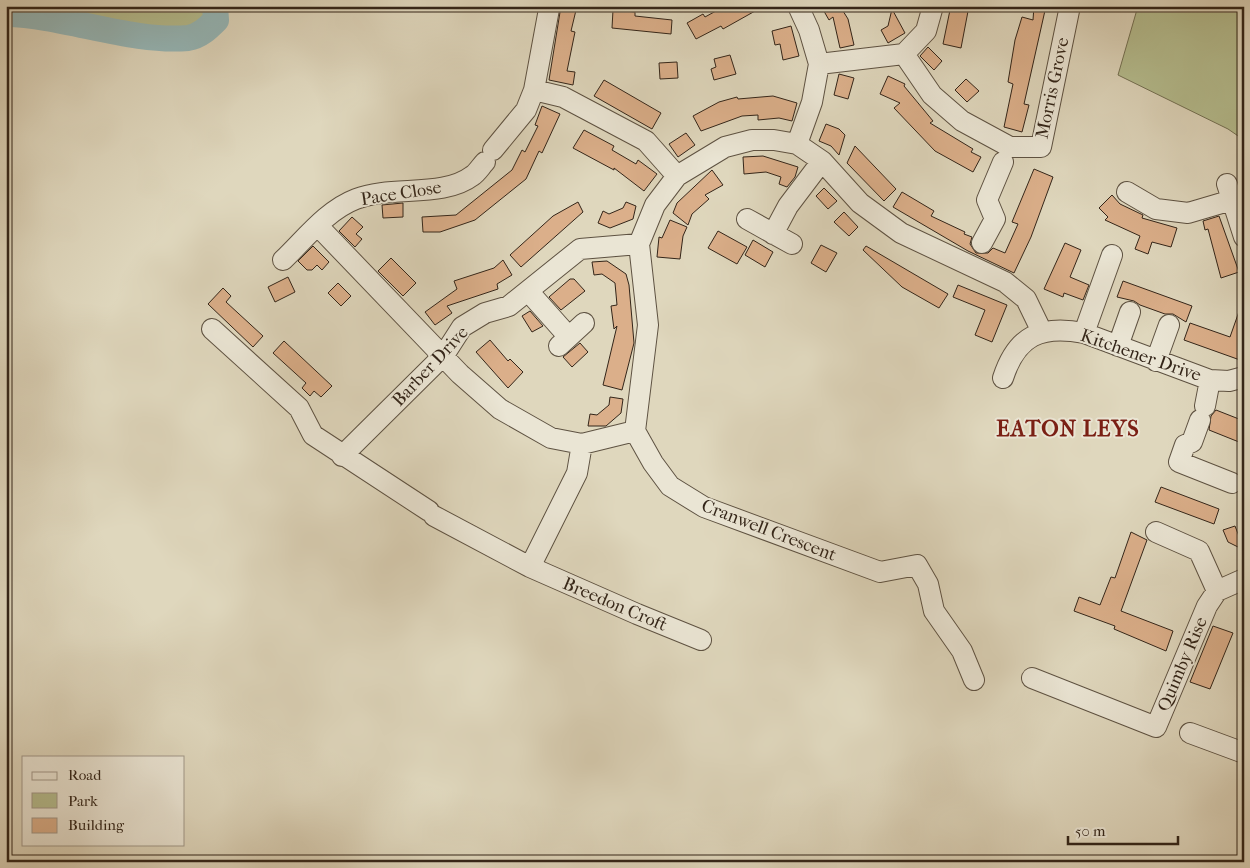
<svg xmlns="http://www.w3.org/2000/svg" width="1250" height="868" font-family="'IM FELL French Canon',serif">
<style>
.green{fill:#b5bd8f;stroke:#747154}
.lines{fill:none;stroke-linecap:round;stroke-linejoin:round}
.river{stroke:#96b8b9;stroke-width:26}
.building{fill:#dbaf8a;stroke:#332519}
.minor-casing{stroke:#5e5242;stroke-width:22}
.minor{stroke:#eae5d4;stroke-width:20}
.labels{text-anchor:middle;stroke-width:4;stroke-linejoin:round;paint-order:stroke}
.street-label{font-size:18px;fill:#332519;stroke:#eae5d4}
.district-label{font-size:22px;font-weight:bold;letter-spacing:1px;fill:#7a1f14;stroke:#eae5d4}
</style>
<rect width="100%" height="100%" fill="#dfd7bd"/>
<filter id="stains"><feTurbulence type="fractalNoise" baseFrequency=".004" numOctaves="4"/><feColorMatrix values="0 0 0 0 .2 0 0 0 0 .09 0 0 0 0 .02 0 0 0 .5 -.17"/></filter>
<radialGradient id="worn" r=".72"><stop offset=".6" stop-color="#630" stop-opacity="0"/><stop offset="1" stop-color="#630" stop-opacity=".3"/></radialGradient>
<!-- green -->
<path class="green" d="M 6,6 L 215,6 L 216,20 C 208,28 200,36 188,38 C 130,43 65,15 6,14 Z
M 1138,6 L 1244,6 L 1244,140 L 1228,129 L 1118,75 Z"/>
<g class="lines">
<!-- river -->
<path class="river" d="M 6,14 C 65,15 130,43 188,38 C 200,36 208,28 216,20 L 215,6"/>
</g>
<!-- building -->
<path class="building" d="M 561,6 L 577,6 L 571,31 L 575,32 L 567,71 L 575,72 L 573,85 L 549,80 Z
M 725,6 L 764,6 L 723,29 L 721,26 L 696,39 L 687,23 L 703,14 L 705,17 Z
M 821,6 L 851,6 L 843,11 L 848,19 L 854,45 L 840,48 L 833,17 L 829,20 Z
M 954,6 L 969,6 L 961,48 L 943,44 L 950,10 L 953,11 Z
M 1034,6 L 1046,6 L 1024,104 L 1029,105 L 1022,132 L 1004,127 L 1013,84 L 1008,82 L 1015,40 L 1022,17 L 1033,20 Z
M 892,9 L 905,33 L 888,43 L 881,30 L 888,26 Z
M 613,10 L 635,12 L 635,16 L 672,20 L 671,34 L 612,28 Z
M 791,26 L 799,56 L 783,60 L 780,44 L 775,45 L 772,31 Z
M 928,47 L 942,61 L 934,70 L 920,56 Z
M 730,55 L 736,74 L 714,80 L 711,69 L 716,67 L 714,59 Z
M 677,62 L 678,78 L 660,79 L 659,63 Z
M 839,74 L 854,78 L 848,99 L 834,95 Z
M 888,76 L 905,84 L 904,86 L 933,121 L 930,123 L 973,149 L 971,152 L 981,157 L 973,172 L 935,151 L 894,108 L 900,103 L 880,94 Z
M 966,79 L 979,91 L 967,102 L 955,90 Z
M 604,80 L 661,113 L 652,129 L 594,96 Z
M 773,96 L 797,103 L 792,121 L 779,118 L 758,120 L 758,115 L 742,116 L 701,131 L 693,116 L 719,102 L 737,97 L 738,99 Z
M 542,106 L 560,114 L 542,153 L 539,151 L 526,179 L 475,220 L 440,232 L 423,232 L 422,217 L 456,215 L 512,170 L 522,150 L 525,152 L 538,126 L 535,125 Z
M 826,124 L 839,129 L 845,135 L 839,155 L 831,146 L 819,141 Z
M 584,130 L 614,146 L 612,150 L 636,164 L 638,160 L 657,174 L 644,191 L 614,168 L 614,170 L 573,148 Z
M 686,133 L 695,145 L 678,157 L 669,144 Z
M 855,146 L 896,189 L 884,201 L 847,163 Z
M 763,156 L 798,167 L 795,177 L 787,187 L 779,184 L 781,177 L 766,172 L 744,174 L 743,157 Z
M 1034,169 L 1053,177 L 1031,237 L 1014,273 L 968,251 L 893,207 L 902,192 L 934,211 L 931,216 L 965,232 L 964,234 L 972,237 L 970,244 L 976,253 L 988,253 L 993,248 L 1005,253 L 1018,224 L 1012,222 Z
M 712,170 L 723,185 L 705,195 L 709,199 L 692,214 L 688,225 L 673,213 L 677,203 Z
M 824,188 L 837,201 L 828,209 L 816,196 Z
M 1112,195 L 1120,204 L 1143,215 L 1142,218 L 1177,228 L 1171,247 L 1152,242 L 1148,254 L 1135,249 L 1140,236 L 1105,220 L 1108,217 L 1099,208 Z
M 578,202 L 583,212 L 521,267 L 510,255 L 553,216 Z
M 626,202 L 636,206 L 633,219 L 610,228 L 598,223 L 603,211 L 609,214 L 623,208 Z
M 403,203 L 403,217 L 383,218 L 382,205 Z
M 844,212 L 858,227 L 849,236 L 834,222 Z
M 1219,216 L 1239,272 L 1221,278 L 1208,229 L 1205,230 L 1203,221 Z
M 352,217 L 363,227 L 356,234 L 362,239 L 355,247 L 339,231 Z
M 670,220 L 687,227 L 683,236 L 680,259 L 657,257 L 659,237 L 662,238 Z
M 718,231 L 747,247 L 737,264 L 708,248 Z
M 753,240 L 773,252 L 765,267 L 745,255 Z
M 1065,243 L 1081,250 L 1070,277 L 1089,285 L 1083,300 L 1064,293 L 1063,297 L 1044,289 Z
M 821,245 L 837,253 L 826,272 L 811,263 Z
M 313,246 L 329,262 L 322,270 L 317,265 L 312,270 L 307,270 L 298,261 Z
M 866,246 L 948,294 L 939,308 L 902,287 L 863,250 Z
M 391,258 L 416,283 L 403,296 L 378,271 Z
M 503,260 L 512,275 L 497,284 L 498,289 L 447,306 L 452,313 L 435,325 L 425,312 L 457,289 L 454,281 L 494,268 Z
M 607,261 L 626,274 L 629,285 L 634,343 L 622,390 L 603,385 L 617,326 L 614,329 L 611,306 L 617,305 L 615,283 L 602,274 L 594,275 L 592,262 Z
M 288,277 L 295,292 L 275,302 L 268,287 Z
M 570,279 L 574,279 L 585,291 L 561,310 L 549,297 Z
M 1123,281 L 1192,306 L 1186,322 L 1173,314 L 1165,314 L 1140,305 L 1134,301 L 1117,297 Z
M 338,283 L 351,296 L 341,306 L 328,293 Z
M 958,285 L 1007,305 L 992,342 L 975,335 L 985,310 L 953,297 Z
M 223,288 L 231,296 L 226,302 L 263,336 L 253,347 L 208,304 Z
M 1242,303 L 1244,349 L 1240,360 L 1184,340 L 1190,323 L 1230,337 Z
M 530,311 L 543,326 L 532,332 L 522,316 Z
M 490,340 L 508,361 L 510,359 L 523,372 L 508,388 L 476,352 Z
M 284,341 L 332,386 L 321,397 L 314,391 L 310,396 L 302,388 L 306,383 L 273,353 Z
M 580,343 L 588,352 L 572,367 L 563,357 Z
M 610,397 L 623,399 L 621,413 L 606,426 L 588,426 L 590,414 L 597,415 L 609,405 Z
M 1216,410 L 1244,421 L 1244,444 L 1209,430 L 1211,416 Z
M 1161,487 L 1219,509 L 1214,524 L 1155,502 Z
M 1235,526 L 1244,549 L 1244,550 L 1228,542 L 1223,530 Z
M 1131,532 L 1147,540 L 1121,611 L 1173,631 L 1166,651 L 1114,629 L 1115,626 L 1074,611 L 1079,597 L 1100,605 L 1111,577 L 1115,578 Z
M 1213,626 L 1233,633 L 1210,689 L 1190,682 Z"/>
<g class="lines">
<!-- minor casing -->
<g class="minor-casing">
<path id="minor" d="M 904,54 L 932,95 L 962,121 L 1010,147 L 1041,147 L 1070,6
M 819,64 L 904,54 L 926,31 L 933,6
M 534,90 L 563,97 L 646,141 L 677,176
M 797,144 L 812,102 L 819,64 L 809,30 L 798,6
M 493,150 L 526,110 L 534,90 L 549,9
M 1227,184 L 1244,237
M 1127,192 L 1156,209 L 1188,213 L 1232,200
M 747,219 L 792,244
M 318,226 L 460,374 L 500,409 L 551,438 L 582,444 L 635,431
M 773,234 L 788,206 L 822,161
M 982,243 L 995,219 L 987,200 L 1003,162
M 283,260 C 305,239 327,210 356,199 C 391,185 443,198 472,176 C 477,173 481,166 485,162
M 528,291 L 568,336
M 212,329 L 299,408 L 313,435 L 429,511
M 1084,333 L 1112,255
M 559,346 L 584,323
M 1118,346 L 1130,312
M 1156,361 L 1169,325
M 1003,378 C 1017,335 1041,325 1084,333 L 1210,380 L 1229,381 L 1244,377
M 1205,406 L 1210,380
M 1200,420 L 1192,442 L 1185,445 L 1179,462 L 1232,483
M 582,444 L 577,473 L 530,567 L 637,614 L 701,640
M 342,456 L 444,355 L 462,327 L 485,313 L 509,306 L 580,249 L 639,244
M 434,516 L 530,567
M 1156,532 L 1199,551 L 1217,591
M 1032,678 L 1156,727 L 1207,606 L 1217,591 L 1244,579
M 974,680 L 962,651 L 934,611 L 928,584 L 917,565 L 880,572 L 704,507 L 670,486 L 653,463 L 635,431 L 648,325 L 639,244 L 655,205 L 677,176 L 725,147 L 752,140 L 774,140 L 797,144 L 822,161 L 860,203 L 901,233 L 1005,282 L 1026,299 L 1042,332
M 1190,733 L 1244,753"/>
</g>
<!-- minor -->
<use href="#minor" class="minor"/>
</g>
<g class="labels">
<!-- street labels -->
<g class="street-label">
<text transform="translate(1052 88) rotate(-78)" y="6">Morris Grove</text>
<text transform="translate(401 193) rotate(-9)" y="6">Pace Close</text>
<text transform="translate(1141 355) rotate(19)" y="6">Kitchener Drive</text>
<text transform="translate(430 366) rotate(-47)" y="6">Barber Drive</text>
<text transform="translate(769 530) rotate(21)" y="6">Cranwell Crescent</text>
<text transform="translate(615 604) rotate(23)" y="6">Breedon Croft</text>
<text transform="translate(1182 664) rotate(-67)" y="6">Quimby Rise</text>
</g>
<!-- district labels -->
<g class="district-label">
<text x="1068" y="436">EATON LEYS</text>
</g>
</g>
<!-- margin -->
<rect width="1250" height="868" fill="none" stroke="#dfd7bd" stroke-width="25"/>
<rect x="8" y="8" width="1235" height="853" fill="none" stroke="#332519" stroke-width="2.5"/>
<rect x="12" y="12" width="1225" height="843" fill="none" stroke="#332519"/>
<!-- legend -->
<rect x="22" y="756" width="162" height="90" fill="#eae5d4" stroke="#a19889"/>
<rect x="32" y="772" width="25" height="8" fill="#eae5d4" stroke="#a19889"/>
<text x="68" y="780" font-size="15" fill="#332519">Road</text>
<rect x="32" y="793" width="25" height="15" fill="#b5bd8f" stroke="#a19889"/>
<text x="68" y="806" font-size="15" fill="#332519">Park</text>
<rect x="32" y="818" width="25" height="15" fill="#dbaf8a" stroke="#a19889"/>
<text x="68" y="830" font-size="15" fill="#332519">Building</text>
<!-- scale -->
<path d="M1068 836v8h110v-8" fill="none" stroke="#332519" stroke-width="2.5"/>
<text x="1075" y="836" font-size="15" fill="#332519" stroke="#eae5d4" stroke-width="4" paint-order="stroke">50 m</text>
<rect width="100%" height="100%" filter="url(#stains)"/>
<rect width="100%" height="100%" fill="url(#worn)"/>
</svg>
